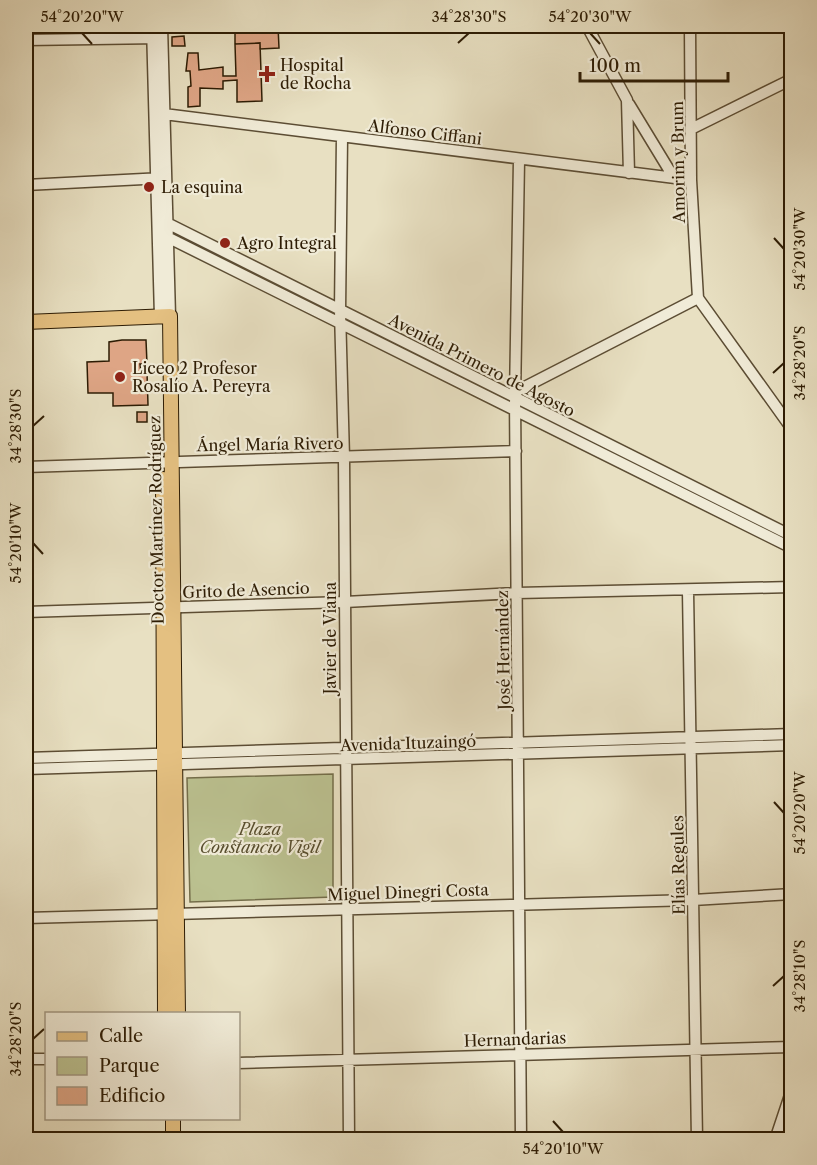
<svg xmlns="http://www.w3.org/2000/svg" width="817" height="1165" font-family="'Libre Caslon Text',serif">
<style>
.green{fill:#bbc190;stroke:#746e4a;stroke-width:1.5}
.building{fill:#dea585;stroke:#2d1c04;stroke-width:1.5}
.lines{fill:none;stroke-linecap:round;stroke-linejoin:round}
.minor-casing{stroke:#5c4d34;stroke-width:13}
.major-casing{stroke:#2d1c04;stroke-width:16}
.minor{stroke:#f0ebd7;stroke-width:10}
.major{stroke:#e4c081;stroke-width:14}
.ticks{fill:none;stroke:#2d1c04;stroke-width:2}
.poi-dot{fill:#8f2418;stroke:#f0ebd7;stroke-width:2}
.labels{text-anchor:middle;stroke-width:4.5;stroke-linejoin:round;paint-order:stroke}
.poi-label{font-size:16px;fill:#2d1c04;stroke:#f0ebd7;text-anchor:start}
.street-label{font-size:16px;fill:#2d1c04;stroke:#f0ebd7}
.park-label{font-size:16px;font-style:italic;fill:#584e2e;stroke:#f0ebd7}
.neatline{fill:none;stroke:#2d1c04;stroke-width:2}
.ticks-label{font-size:15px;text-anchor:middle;fill:#2d1c04}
</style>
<rect width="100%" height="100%" fill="#e8e0c2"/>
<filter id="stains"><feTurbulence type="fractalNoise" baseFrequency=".00333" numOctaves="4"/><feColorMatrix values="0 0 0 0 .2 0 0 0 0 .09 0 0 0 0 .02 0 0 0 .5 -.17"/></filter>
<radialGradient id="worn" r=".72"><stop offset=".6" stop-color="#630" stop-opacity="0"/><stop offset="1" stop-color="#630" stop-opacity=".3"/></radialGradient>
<!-- green -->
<path class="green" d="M 333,774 L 333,897 L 190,902 L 187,778 Z"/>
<!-- building -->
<path class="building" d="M 222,26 L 278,26 L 279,48 L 260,49 L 260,43 L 235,44 L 235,29 L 222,29 Z
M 184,36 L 185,46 L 172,46 L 172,37 Z
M 260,43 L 262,101 L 237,102 L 237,80 L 223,81 L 223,89 L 200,88 L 200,106 L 188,107 L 188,87 L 191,86 L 190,71 L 186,71 L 188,53 L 198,53 L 199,70 L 223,67 L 223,76 L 236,76 L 235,44 Z
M 122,340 L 146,340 L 147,364 L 140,364 L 141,373 L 147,372 L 148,405 L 113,406 L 113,393 L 88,393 L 87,362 L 109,361 L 109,342 Z
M 137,412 L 147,412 L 147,422 L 137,422 Z"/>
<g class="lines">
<!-- minor casing -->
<g class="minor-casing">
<path id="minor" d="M 152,26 L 160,317
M 162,26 L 170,316
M 587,26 L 627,100 L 629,173
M 690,26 L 691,180 L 698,298
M 26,40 L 160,38
M 629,104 L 674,178
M 156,113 L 691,180
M 691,129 L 792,79
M 342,137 L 340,311 L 344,458 L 349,1140
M 519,160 L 515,398 L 521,1140
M 26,185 L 163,178
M 159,223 L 169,224 L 792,536
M 159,239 L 169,238 L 792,548
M 698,298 L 792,429
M 515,392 L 698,298
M 26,467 L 516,451
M 688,591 L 697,1140
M 26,612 L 345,602 L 517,593 L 792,587
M 26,758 L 792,734
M 26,769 L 792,745
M 26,918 L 693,900 L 792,894
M 26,1059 L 46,1059
M 238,1063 L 792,1047
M 775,1140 L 792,1089"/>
</g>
<!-- major casing -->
<g class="major-casing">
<path id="major" d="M 26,322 L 170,316 L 178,1014
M 163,479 L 165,1014
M 173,1118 L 173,1140"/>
</g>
<!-- minor -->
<use href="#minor" class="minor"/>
<!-- major -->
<use href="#major" class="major"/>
</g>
<!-- ticks -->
<path class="ticks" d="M 82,33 L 92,44M 590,33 L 600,44M 458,43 L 469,33M 774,238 L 784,249M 773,373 L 784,363M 33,426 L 44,416M 33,543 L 43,554M 774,802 L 784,813M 773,986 L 784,976M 33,1039 L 44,1029M 553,1121 L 563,1132"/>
<!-- markers -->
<g class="poi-dot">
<path d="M264 65h6v6h6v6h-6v6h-6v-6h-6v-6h6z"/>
<circle cx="149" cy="187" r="6"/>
<circle cx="225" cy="243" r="6"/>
<circle cx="120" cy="377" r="6"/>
</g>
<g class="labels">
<!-- poi labels -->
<g class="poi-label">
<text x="280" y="71">Hospital<tspan x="280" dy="18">de Rocha</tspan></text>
<text x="161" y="193">La esquina</text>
<text x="237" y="249">Agro Integral</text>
<text x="132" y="374">Liceo 2 Profesor<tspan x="132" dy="18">Rosalío A. Pereyra</tspan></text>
</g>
<!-- street labels -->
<g class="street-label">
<text transform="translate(425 132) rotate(7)" y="6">Alfonso Ciffani</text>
<text transform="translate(678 162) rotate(-91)" y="6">Amorim y Brum</text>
<text transform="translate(482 365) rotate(27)" y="6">Avenida Primero de Agosto</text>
<text transform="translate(270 444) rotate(-1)" y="6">Ángel María Rivero</text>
<text transform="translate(156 520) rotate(-91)" y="6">Doctor Martínez Rodríguez</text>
<text transform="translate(246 590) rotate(-2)" y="6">Grito de Asencio</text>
<text transform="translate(330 638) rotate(-90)" y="6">Javier de Viana</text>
<text transform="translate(503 650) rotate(-91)" y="6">José Hernández</text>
<text transform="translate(408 743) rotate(-2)" y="6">Avenida Ituzaingó</text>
<text transform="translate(678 865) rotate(-91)" y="6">Elías Regules</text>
<text transform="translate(408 892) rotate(-2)" y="6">Miguel Dinegri Costa</text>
<text transform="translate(515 1039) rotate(-2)" y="6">Hernandarias</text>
</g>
<!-- park labels -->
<g class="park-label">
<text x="260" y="835">Plaza<tspan x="260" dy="18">Constancio Vigil</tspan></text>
</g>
</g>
<!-- margin -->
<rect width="817" height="1165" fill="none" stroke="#e8e0c2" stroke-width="66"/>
<!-- legend -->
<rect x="45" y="1012" width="195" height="108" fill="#f0ebd7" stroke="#a29883" stroke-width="1.5"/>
<rect x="57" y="1032" width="30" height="9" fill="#e4c081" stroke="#a29883" stroke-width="1.5"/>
<text x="99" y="1042" font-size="18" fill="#2d1c04">Calle</text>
<rect x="57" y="1057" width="30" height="18" fill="#bbc190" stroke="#a29883" stroke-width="1.5"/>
<text x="99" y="1072" font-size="18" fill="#2d1c04">Parque</text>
<rect x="57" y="1087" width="30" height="18" fill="#dea585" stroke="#a29883" stroke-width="1.5"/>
<text x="99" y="1102" font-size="18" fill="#2d1c04">Edificio</text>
<!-- scale -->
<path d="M580 72v9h148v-9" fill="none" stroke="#2d1c04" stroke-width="3"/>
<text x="589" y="72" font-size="18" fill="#2d1c04" stroke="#f0ebd7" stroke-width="4.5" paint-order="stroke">100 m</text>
<rect x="33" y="33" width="751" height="1099" class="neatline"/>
<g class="ticks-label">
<text x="82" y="22">54°20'20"W</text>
<text x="469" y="22">34°28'30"S</text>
<text x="590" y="22">54°20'30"W</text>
<text transform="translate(800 249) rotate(-90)" y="5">54°20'30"W</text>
<text transform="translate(800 363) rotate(-90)" y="5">34°28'20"S</text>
<text transform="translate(16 426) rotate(-90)" y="5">34°28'30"S</text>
<text transform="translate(16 543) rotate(-90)" y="5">54°20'10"W</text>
<text transform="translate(800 813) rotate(-90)" y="5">54°20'20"W</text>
<text transform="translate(800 976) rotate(-90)" y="5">34°28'10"S</text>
<text transform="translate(16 1039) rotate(-90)" y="5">34°28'20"S</text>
<text x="563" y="1154">54°20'10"W</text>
</g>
<rect width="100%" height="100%" filter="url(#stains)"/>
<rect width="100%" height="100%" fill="url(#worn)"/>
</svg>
